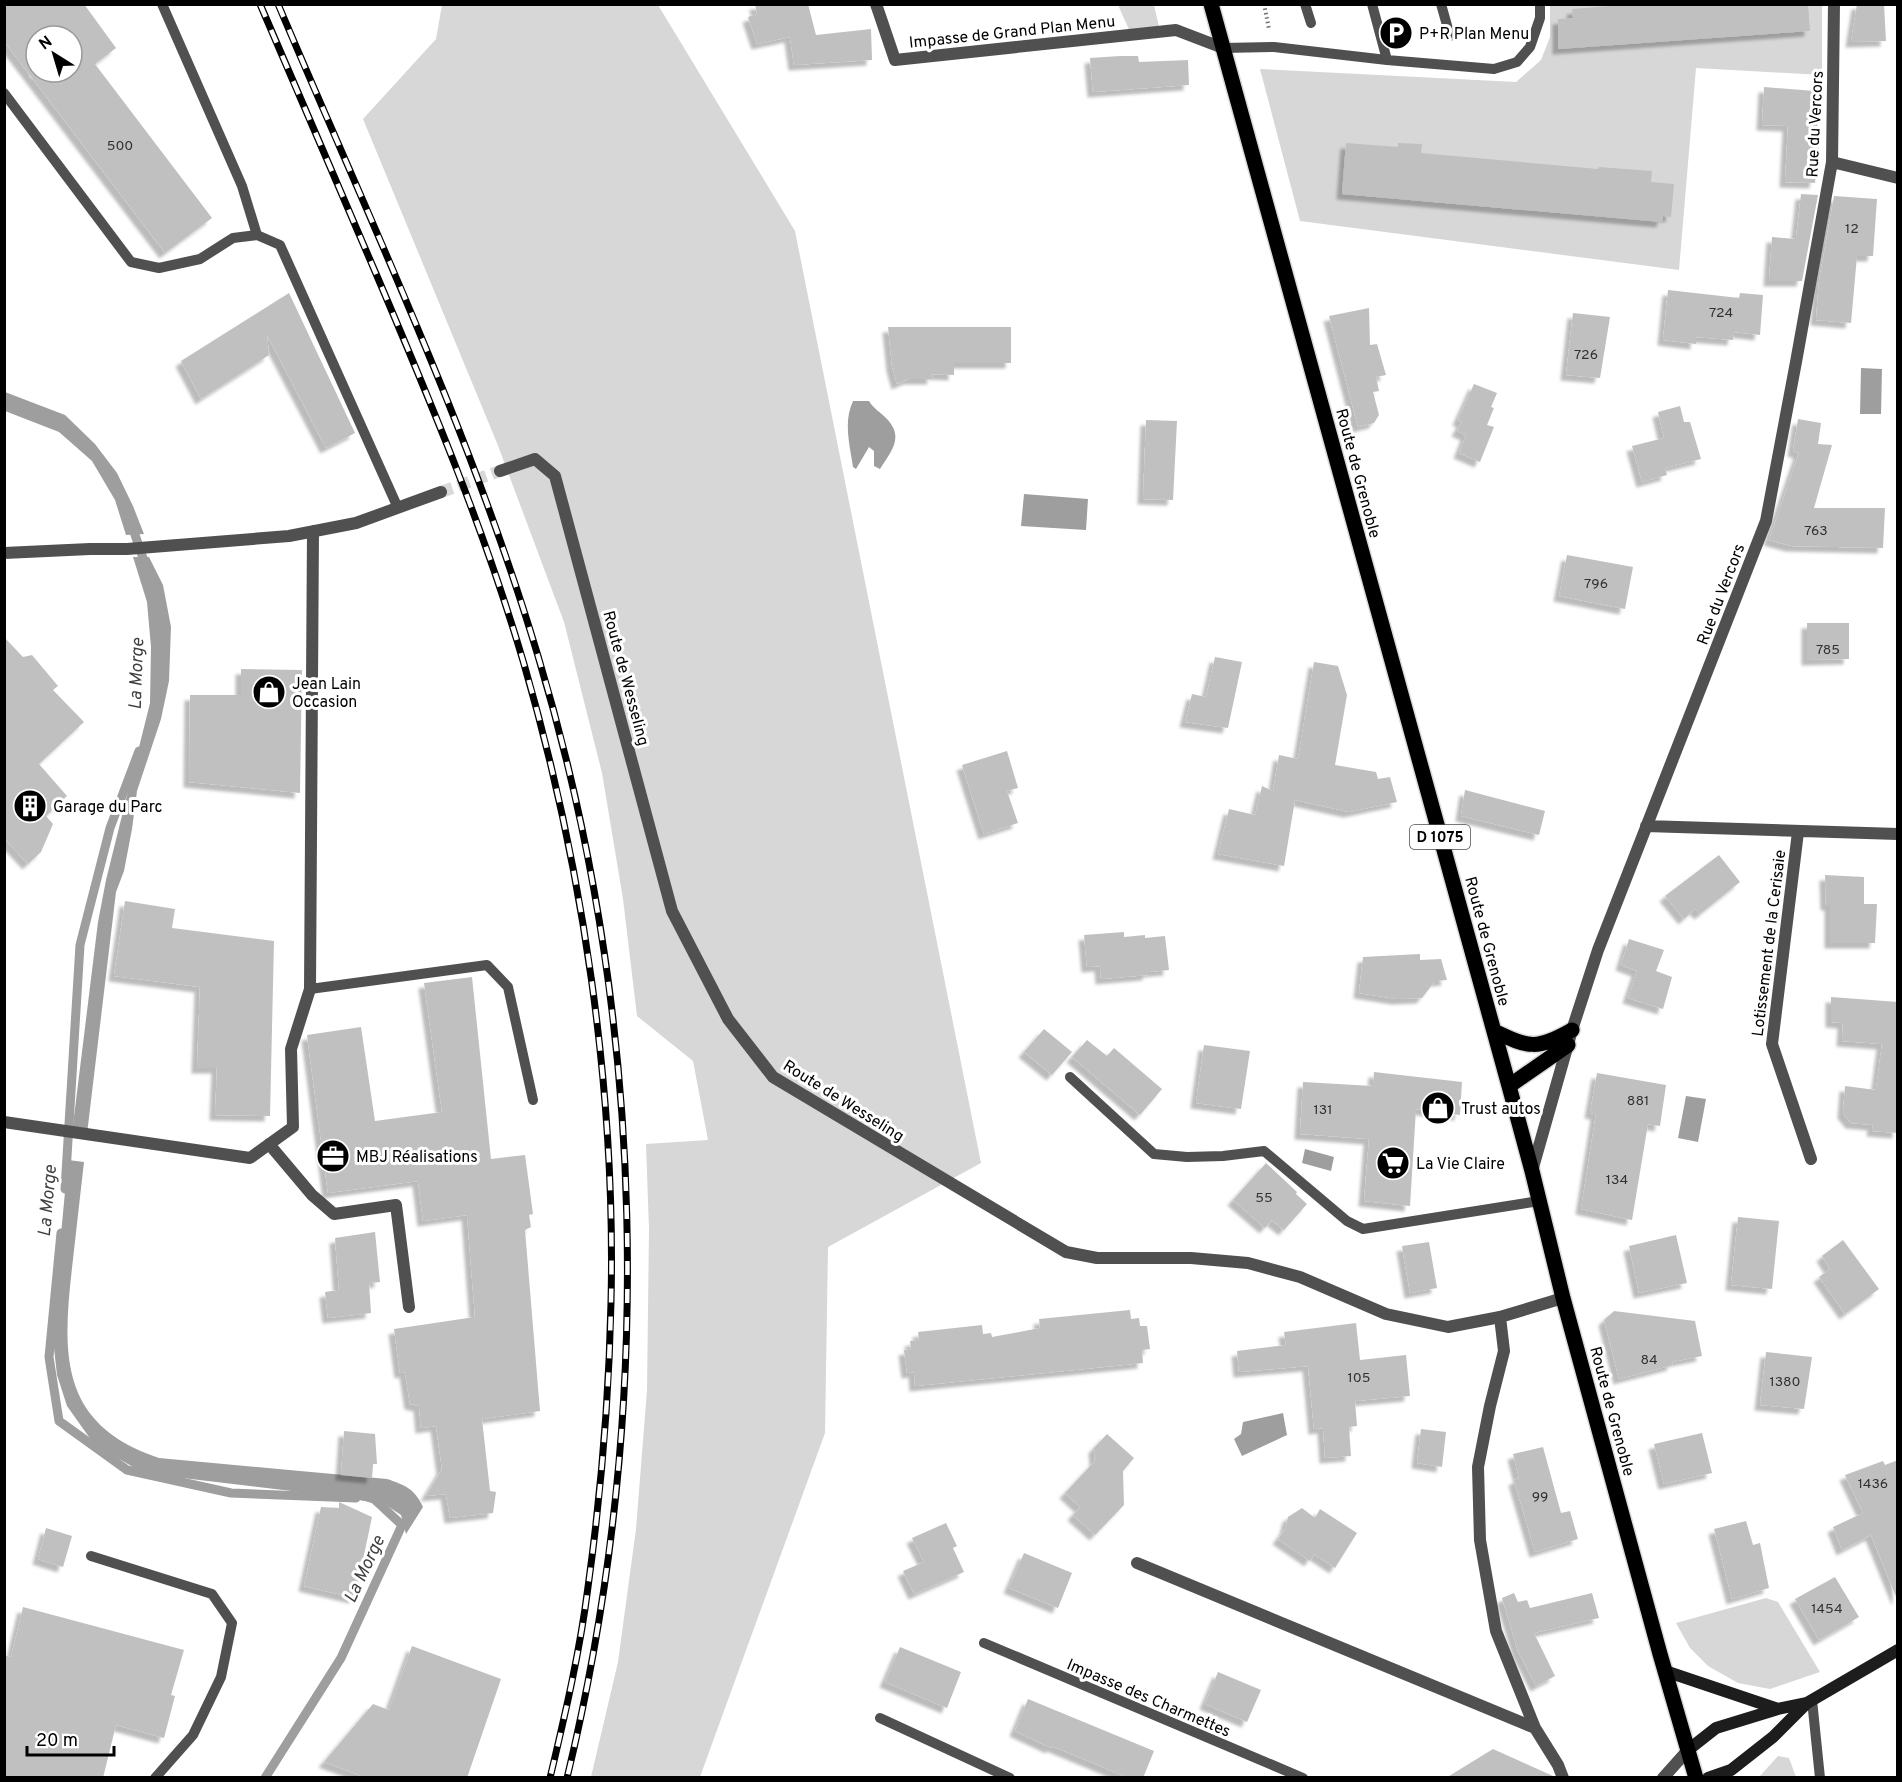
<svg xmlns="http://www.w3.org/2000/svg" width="1902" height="1782" font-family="Overpass,sans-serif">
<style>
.green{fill:#d7d7d7}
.water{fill:#9e9e9e}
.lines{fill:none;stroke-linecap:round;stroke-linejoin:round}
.stream{stroke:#9e9e9e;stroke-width:9}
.building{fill:#c0c0c0;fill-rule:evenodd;filter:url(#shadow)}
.minor-tunnel{stroke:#d9d9d9;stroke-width:12;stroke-dasharray:12 6;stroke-linecap:butt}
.primary-casing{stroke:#dbdbdb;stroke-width:18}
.path{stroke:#727272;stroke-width:4;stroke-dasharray:1.5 3;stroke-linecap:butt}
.service{stroke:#505050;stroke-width:10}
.minor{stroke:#505050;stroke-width:12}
.tertiary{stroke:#505050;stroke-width:12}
.secondary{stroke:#1d1d1d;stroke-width:12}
.primary{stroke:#000;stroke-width:15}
.rail-casing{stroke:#000;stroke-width:7}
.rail{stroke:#fff;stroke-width:4.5;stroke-dasharray:14;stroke-linecap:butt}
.labels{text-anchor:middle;stroke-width:6;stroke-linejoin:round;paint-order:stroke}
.number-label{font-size:14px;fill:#303030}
.shield{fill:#fff;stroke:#4c4c4c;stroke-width:1.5}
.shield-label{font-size:15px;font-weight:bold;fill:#000}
.street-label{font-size:16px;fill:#000;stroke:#fff}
.poi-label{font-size:16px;fill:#000;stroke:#fff;text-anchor:start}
.water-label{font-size:18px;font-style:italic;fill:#3f3f3f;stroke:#fff}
</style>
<defs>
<filter id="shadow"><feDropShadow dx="-5.5" dy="5.5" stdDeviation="1.5" flood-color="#0004"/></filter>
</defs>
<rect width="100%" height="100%" fill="#fff"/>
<!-- green -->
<path class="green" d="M 442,5 L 658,5 L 795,231 L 981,1163 L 828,1247 L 825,1433 L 700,1777 L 591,1777 L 618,1662 L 636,1529 L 647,1390 L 649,1229 L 646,1144 L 708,1140 L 693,1061 L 637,1016 L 623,899 L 602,773 L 564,622 L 497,443 L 363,119 L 436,39 Z
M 1118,5 L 1154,5 L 1160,31 L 1131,34 Z
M 1550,5 L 1822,5 L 1822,75 L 1696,68 L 1679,270 L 1300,221 L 1260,69 L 1516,82 L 1541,60 L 1550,37 Z
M 1766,1598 L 1778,1602 L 1820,1672 L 1770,1689 L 1738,1683 L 1708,1666 L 1690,1648 L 1676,1623 Z
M 1778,1756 L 1789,1758 L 1796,1777 L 1759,1777 Z"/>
<!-- water -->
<path class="water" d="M 1861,368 L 1882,369 L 1881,414 L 1860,414 Z
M 5,392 L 65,415 L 95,444 L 117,473 L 133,506 L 144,534 L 126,535 L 115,500 L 92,461 L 59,432 L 5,411 Z
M 853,401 L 869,401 C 873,408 880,412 886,418 C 905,437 891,451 880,469 L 874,466 L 874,451 L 869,447 L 856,469 L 853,467 C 850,446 843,422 853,401 Z
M 1024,494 L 1088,499 L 1086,530 L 1021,526 Z
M 133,557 L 149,557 L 163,585 L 171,627 L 169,681 L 161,719 L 137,791 L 132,829 L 124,871 L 116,892 L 87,1134 L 72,1133 L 98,922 L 106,880 L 150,703 L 151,647 L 147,602 Z
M 1686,1096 L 1706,1099 L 1698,1142 L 1678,1138 Z
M 1305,1149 L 1334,1157 L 1331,1171 L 1302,1163 Z
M 68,1160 L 84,1162 C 80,1197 76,1232 72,1268 C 62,1356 60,1425 159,1458 L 387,1479 C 405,1485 415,1489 423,1507 L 406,1534 L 401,1515 L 386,1505 L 342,1497 L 166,1476 L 138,1470 L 94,1444 L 67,1406 L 57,1375 L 52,1330 Z
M 1283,1413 L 1287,1435 L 1242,1456 L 1234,1439 L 1241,1434 L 1243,1422 Z"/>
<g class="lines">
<!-- stream -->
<path class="stream" d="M 131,523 L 146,567
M 65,1189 L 80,945 L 110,828 L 139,751
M 61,1233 L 49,1357 L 59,1421 L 127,1470 L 231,1493 L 356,1498
M 265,1778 L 341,1658 L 402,1525 L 374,1499 L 370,1498"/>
</g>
<!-- building -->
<path class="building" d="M 4,4 L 84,4 L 116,48 L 95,64 L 212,218 L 165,253 L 4,41 ZM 36,36 L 72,36 L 72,72 L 36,72 Z
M 755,4 L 808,4 L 816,35 L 871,29 L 872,60 L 794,65 L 790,37 L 757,44 L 748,17 L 757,14 Z
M 1635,4 L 1808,4 L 1810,31 L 1558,49 L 1558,19 L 1573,18 L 1572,9 Z
M 1857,4 L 1884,4 L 1886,41 L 1851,42 Z
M 1120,56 L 1138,56 L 1139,62 L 1188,60 L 1189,85 L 1093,92 L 1090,58 Z
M 1764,87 L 1815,91 L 1819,144 L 1815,183 L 1785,182 L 1788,126 L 1762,125 Z
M 1346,143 L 1398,147 L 1398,143 L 1422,144 L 1421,153 L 1598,169 L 1599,167 L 1652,171 L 1651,182 L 1674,184 L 1671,217 L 1663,216 L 1662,222 L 1342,194 Z
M 1801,194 L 1818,195 L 1802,281 L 1769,281 L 1772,237 L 1796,239 Z
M 1834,196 L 1877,199 L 1873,256 L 1857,256 L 1851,323 L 1816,320 L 1819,281 Z
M 1668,290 L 1739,298 L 1740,293 L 1763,295 L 1760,335 L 1734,332 L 1733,340 L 1696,337 L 1696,344 L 1663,340 Z
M 289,293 L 355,433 L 326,448 L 267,335 L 269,355 L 201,399 L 181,361 Z
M 1369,308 L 1370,345 L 1377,344 L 1386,375 L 1376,377 L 1379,391 L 1373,392 L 1379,415 L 1374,423 L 1358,427 L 1329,316 Z
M 1573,313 L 1610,317 L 1600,378 L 1566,375 Z
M 888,327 L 1011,327 L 1011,363 L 954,363 L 954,375 L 932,374 L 933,379 L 909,379 L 897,384 L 892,366 Z
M 1474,384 L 1497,393 L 1491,407 L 1494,408 L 1487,425 L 1494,427 L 1480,462 L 1459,453 L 1466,435 L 1457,431 L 1462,422 L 1458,420 Z
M 1680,406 L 1684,422 L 1690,422 L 1701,459 L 1665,468 L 1667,475 L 1642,482 L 1632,446 L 1664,438 L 1658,412 Z
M 1798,419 L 1821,423 L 1818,444 L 1832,445 L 1814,508 L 1885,508 L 1883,548 L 1791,546 L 1769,540 L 1799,453 L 1793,451 Z
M 1146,420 L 1177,421 L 1173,500 L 1143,499 Z
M 1567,555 L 1633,567 L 1625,609 L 1559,596 Z
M 1807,623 L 1849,623 L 1849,659 L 1807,660 Z
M 4,637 L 23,657 L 32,655 L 58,686 L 53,690 L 84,722 L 39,764 L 67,796 L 46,816 L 53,824 L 41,852 L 28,864 L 4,838 Z
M 1215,657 L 1242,662 L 1228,728 L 1185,722 L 1192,694 L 1206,697 Z
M 1314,662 L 1338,666 L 1347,695 L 1335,765 L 1376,772 L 1378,779 L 1390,777 L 1397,802 L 1349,812 L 1295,800 L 1284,866 L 1218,854 L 1229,809 L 1255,815 L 1262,786 L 1273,791 L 1279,755 L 1298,759 Z
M 241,669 L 302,670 L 300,793 L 189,782 L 190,695 L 241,695 Z
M 1007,751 L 1018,788 L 1007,791 L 1018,823 L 984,834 L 962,765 Z
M 1465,790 L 1545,811 L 1539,835 L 1461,816 Z
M 1719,855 L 1740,882 L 1700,914 L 1695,909 L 1684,919 L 1665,896 Z
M 1825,875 L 1864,877 L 1864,904 L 1877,904 L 1875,943 L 1830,943 L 1830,905 L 1826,905 Z
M 125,901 L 175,909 L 172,928 L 274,941 L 270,1116 L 215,1115 L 217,1068 L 197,1068 L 200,987 L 114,976 Z
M 1124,932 L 1124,937 L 1145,935 L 1145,938 L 1165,936 L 1169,970 L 1148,972 L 1148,975 L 1101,979 L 1100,966 L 1087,967 L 1084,935 Z
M 1629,939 L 1664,950 L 1656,971 L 1672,977 L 1663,1009 L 1628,998 L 1637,971 L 1621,965 Z
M 1420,954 L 1420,960 L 1441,959 L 1447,980 L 1435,981 L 1422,998 L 1397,999 L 1359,993 L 1363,957 Z
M 472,977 L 491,1159 L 525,1155 L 533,1214 L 529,1215 L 531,1227 L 525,1230 L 540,1411 L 482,1419 L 490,1491 L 496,1492 L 493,1513 L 450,1518 L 446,1494 L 426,1496 L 442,1469 L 436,1426 L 421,1428 L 419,1406 L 410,1404 L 405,1372 L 400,1373 L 394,1329 L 475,1317 L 467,1215 L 423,1221 L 418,1181 L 328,1193 L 307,1035 L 361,1027 L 375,1121 L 442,1112 L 424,983 Z
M 1831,997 L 1898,1002 L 1898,1133 L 1872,1131 L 1873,1125 L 1851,1123 L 1843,1113 L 1845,1086 L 1876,1090 L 1882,1044 L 1842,1041 L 1843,1023 L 1831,1022 Z
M 1044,1029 L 1072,1052 L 1052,1075 L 1024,1052 Z
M 1087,1040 L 1107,1056 L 1114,1048 L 1162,1089 L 1140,1115 L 1072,1057 Z
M 1204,1045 L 1250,1051 L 1241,1109 L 1196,1103 Z
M 1374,1072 L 1462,1082 L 1460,1115 L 1416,1109 L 1410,1206 L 1364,1201 L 1369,1139 L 1300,1134 L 1303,1082 L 1373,1086 Z
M 1597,1073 L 1666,1085 L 1660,1126 L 1648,1124 L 1632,1220 L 1581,1209 L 1596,1114 L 1590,1113 Z
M 1266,1163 L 1297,1192 L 1296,1194 L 1307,1204 L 1284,1230 L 1272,1220 L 1265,1228 L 1233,1200 Z
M 1738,1217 L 1779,1221 L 1772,1289 L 1731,1285 Z
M 375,1232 L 380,1282 L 369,1283 L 371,1313 L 328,1318 L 325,1292 L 339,1290 L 335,1238 Z
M 1676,1235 L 1687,1283 L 1639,1293 L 1629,1246 Z
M 1843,1240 L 1879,1289 L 1845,1314 L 1819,1277 L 1830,1269 L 1822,1256 Z
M 1429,1242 L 1437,1288 L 1410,1293 L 1402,1246 Z
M 1130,1310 L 1131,1319 L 1139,1318 L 1140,1326 L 1147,1326 L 1150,1349 L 1142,1350 L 1143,1363 L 915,1386 L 914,1372 L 907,1373 L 904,1350 L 911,1349 L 910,1341 L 919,1340 L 918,1332 L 982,1325 L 983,1334 L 991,1333 L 992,1337 L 1040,1328 L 1039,1319 Z
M 1614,1311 L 1695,1321 L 1702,1356 L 1672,1362 L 1673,1365 L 1619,1379 L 1604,1320 Z
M 1356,1323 L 1360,1360 L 1406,1355 L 1410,1396 L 1355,1401 L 1357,1426 L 1349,1427 L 1351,1456 L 1325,1458 L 1323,1428 L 1314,1429 L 1308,1366 L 1239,1372 L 1237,1351 L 1286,1345 L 1284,1332 Z
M 1766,1352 L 1812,1357 L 1804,1409 L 1760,1405 Z
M 1421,1429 L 1446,1432 L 1442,1467 L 1417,1463 Z
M 344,1431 L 375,1434 L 377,1464 L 373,1464 L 372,1478 L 341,1475 Z
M 1702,1433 L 1712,1473 L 1664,1484 L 1654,1444 Z
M 1107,1434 L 1134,1458 L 1123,1471 L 1124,1505 L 1095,1535 L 1073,1515 L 1080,1507 L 1065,1493 L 1095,1461 L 1094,1448 Z
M 1543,1447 L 1561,1513 L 1570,1511 L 1578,1539 L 1535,1552 L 1514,1480 L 1519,1478 L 1513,1454 Z
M 1898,1460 L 1898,1599 L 1897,1599 L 1871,1535 L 1842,1550 L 1833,1527 L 1863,1513 L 1845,1475 L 1883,1461 L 1885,1465 Z
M 339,1502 L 372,1517 L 355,1598 L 304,1586 L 321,1507 L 339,1508 Z
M 1302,1508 L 1315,1518 L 1320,1509 L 1357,1533 L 1335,1568 L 1314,1554 L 1310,1561 L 1278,1539 L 1285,1529 L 1288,1517 Z
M 1746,1521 L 1753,1545 L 1760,1543 L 1769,1588 L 1732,1599 L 1714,1529 Z
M 946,1523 L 957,1546 L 953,1548 L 964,1572 L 914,1594 L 903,1571 L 924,1562 L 912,1538 Z
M 46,1528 L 72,1536 L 63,1567 L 38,1559 Z
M 1024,1553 L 1072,1573 L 1058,1608 L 1009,1588 Z
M 1835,1577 L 1859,1617 L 1819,1640 L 1795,1599 Z
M 1514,1593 L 1518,1602 L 1527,1600 L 1530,1608 L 1592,1593 L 1599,1618 L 1534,1633 L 1555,1676 L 1536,1686 L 1518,1651 L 1502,1598 Z
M 23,1607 L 184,1650 L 171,1695 L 175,1696 L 164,1738 L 116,1725 L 103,1778 L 4,1778 L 4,1655 L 11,1657 Z
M 412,1646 L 501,1679 L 467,1778 L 367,1778 L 324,1762 L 373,1704 L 389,1710 Z
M 900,1647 L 961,1672 L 947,1708 L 885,1682 Z
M 1218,1672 L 1261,1690 L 1247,1722 L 1205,1704 Z
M 1028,1699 L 1154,1751 L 1143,1778 L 1129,1778 L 1052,1746 L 1051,1748 L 1015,1731 Z
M 1493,1749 L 1553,1776 L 1554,1778 L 1446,1778 Z"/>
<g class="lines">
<!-- minor-tunnel -->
<path class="minor-tunnel" d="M 441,492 L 500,471"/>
<!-- primary casing -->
<g class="primary-casing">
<path id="primary" d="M 1211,4 L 1509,1086 L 1532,1171 L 1563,1298 L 1660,1654 L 1696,1778
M 1494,1031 C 1529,1048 1537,1050 1572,1030
M 1509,1086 L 1568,1045"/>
</g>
<!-- path -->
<path class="path" d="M 1264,4 L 1269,29"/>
<!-- service -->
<path class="service" d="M 162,4 L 242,186 L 257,235
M 1305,4 L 1311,23
M 1372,4 L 1387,60
M 1441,4 L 1450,36
M 1223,48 L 1274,47 L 1387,60 L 1494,69 L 1517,62 L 1530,47 L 1540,18 L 1540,4
M 4,93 L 131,262 L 159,268 L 200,259 L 233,238 L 257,235 L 280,245 L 398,508
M 310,989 L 487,965 L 508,987 L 533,1100
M 1070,1077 L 1154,1154 L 1187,1157 L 1223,1156 L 1264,1151 L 1347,1221 L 1363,1229 L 1539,1201
M 91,1556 L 212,1594 L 232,1623 L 221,1677 L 193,1735 L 155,1778
M 984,1643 L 1303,1778
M 1812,1700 L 1820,1778
M 880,1718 L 1010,1778"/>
<!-- minor -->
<path class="minor" d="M 876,4 L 895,60 L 1176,30 L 1223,48
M 1832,162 L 1898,178
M 500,471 L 535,459 L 555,476 L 672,911 L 728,1019 L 773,1077 L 1066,1252 L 1097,1258 L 1191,1258 L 1248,1263 L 1300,1277 L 1386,1314 L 1448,1327 L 1500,1317 L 1563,1298
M 4,553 L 90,549 L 127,549 L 289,536 L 356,523 L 441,492
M 1646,826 L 1898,834
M 1798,832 L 1772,1044 L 1811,1159
M 4,1122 L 250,1158 L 293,1127 L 291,1049 L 310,989 L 313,531
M 269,1144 L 312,1195 L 334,1214 L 396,1205 L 409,1307
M 1532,1171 L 1572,1030 L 1598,950 L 1766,521 L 1796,362 L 1832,162 L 1834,4
M 1500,1317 L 1504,1351 L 1490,1406 L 1478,1467 L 1480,1540 L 1496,1631 L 1535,1728 L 1558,1765 L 1563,1778
M 1137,1563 L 1535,1728"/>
<!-- tertiary -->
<path class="tertiary" d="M 1663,1778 L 1688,1750"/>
<!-- secondary -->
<path class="secondary" d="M 1665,1671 L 1778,1709
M 1688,1750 L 1716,1728 L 1778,1709 L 1806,1703
M 1708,1778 L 1731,1770 L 1773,1737 L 1807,1703 L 1898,1650"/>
<!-- primary -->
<use href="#primary" class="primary"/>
<!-- rail casing -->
<g class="rail-casing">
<path id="rail" d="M 260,4 C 299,95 338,185 377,276 C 431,403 485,531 524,664 C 583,867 616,1091 611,1302 C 609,1398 601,1493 588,1587 C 580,1651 565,1715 550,1778
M 278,4 C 369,219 471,432 538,656 C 647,1018 656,1410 567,1778"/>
</g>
<!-- rail -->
<use href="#rail" class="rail"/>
</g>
<!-- icons -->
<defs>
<g id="parking-disc" transform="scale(1.725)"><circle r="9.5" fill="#000" stroke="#fff"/><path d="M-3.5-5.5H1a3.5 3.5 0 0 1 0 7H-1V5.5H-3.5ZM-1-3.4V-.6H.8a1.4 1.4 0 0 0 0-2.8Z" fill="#fff"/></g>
<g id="shop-disc" transform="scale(1.725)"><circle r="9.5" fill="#000" stroke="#fff"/><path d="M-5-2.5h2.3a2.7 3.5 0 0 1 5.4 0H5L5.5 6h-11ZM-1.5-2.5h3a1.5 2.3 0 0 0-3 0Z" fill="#fff"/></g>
<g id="building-disc" transform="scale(1.725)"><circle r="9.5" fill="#000" stroke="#fff"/><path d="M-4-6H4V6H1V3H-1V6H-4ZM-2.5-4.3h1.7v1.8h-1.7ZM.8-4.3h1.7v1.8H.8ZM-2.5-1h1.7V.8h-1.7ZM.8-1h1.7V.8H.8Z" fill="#fff"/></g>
<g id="office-disc" transform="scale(1.725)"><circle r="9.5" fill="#000" stroke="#fff"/><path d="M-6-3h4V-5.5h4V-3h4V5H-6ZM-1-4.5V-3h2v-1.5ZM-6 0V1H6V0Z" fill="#fff"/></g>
<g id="supermarket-disc" transform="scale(1.725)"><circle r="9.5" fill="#000" stroke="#fff"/><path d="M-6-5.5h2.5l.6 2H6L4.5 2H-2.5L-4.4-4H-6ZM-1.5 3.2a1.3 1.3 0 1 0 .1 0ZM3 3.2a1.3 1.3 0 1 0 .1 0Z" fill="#fff"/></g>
</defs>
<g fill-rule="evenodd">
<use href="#parking-disc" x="1396" y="33"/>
<use href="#shop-disc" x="269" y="692"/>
<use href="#building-disc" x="30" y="806"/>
<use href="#shop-disc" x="1438" y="1108"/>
<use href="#office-disc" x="333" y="1156"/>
<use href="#supermarket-disc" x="1393" y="1163"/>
</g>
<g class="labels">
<!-- number labels -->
<g class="number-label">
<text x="120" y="150">500</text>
<text x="1852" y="233">12</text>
<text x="1721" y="317">724</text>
<text x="1586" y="359">726</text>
<text x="1816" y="535">763</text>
<text x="1596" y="588">796</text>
<text x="1828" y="654">785</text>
<text x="1638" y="1105">881</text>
<text x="1323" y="1114">131</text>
<text x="1617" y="1184">134</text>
<text x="1264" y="1202">55</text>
<text x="1649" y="1364">84</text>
<text x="1359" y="1382">105</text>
<text x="1785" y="1386">1380</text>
<text x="1873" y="1488">1436</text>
<text x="1540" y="1501">99</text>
<text x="1827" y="1613">1454</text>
</g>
<!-- shield labels -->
<rect class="shield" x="1410" y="825" width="60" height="24" rx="4.5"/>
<g class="shield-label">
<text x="1440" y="842">D 1075</text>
</g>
<!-- street labels -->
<g class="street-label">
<text transform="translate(1012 31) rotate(-6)" y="6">Impasse de Grand Plan Menu</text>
<text transform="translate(1814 124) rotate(-87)" y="6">Rue du Vercors</text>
<text transform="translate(1359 473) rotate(75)" y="6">Route de Grenoble</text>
<text transform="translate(1720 594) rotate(-69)" y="6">Rue du Vercors</text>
<text transform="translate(627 678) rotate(75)" y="6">Route de Wesseling</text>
<text transform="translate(1488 941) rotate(75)" y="6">Route de Grenoble</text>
<text transform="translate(1768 943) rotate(-83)" y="6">Lotissement de la Cerisaie</text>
<text transform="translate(844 1100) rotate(32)" y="6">Route de Wesseling</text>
<text transform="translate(1613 1411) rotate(75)" y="6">Route de Grenoble</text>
<text transform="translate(1149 1697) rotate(23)" y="6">Impasse des Charmettes</text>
</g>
<!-- poi labels -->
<g class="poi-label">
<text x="1419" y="39">P+R Plan Menu</text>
<text x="292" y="689">Jean Lain<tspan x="292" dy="18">Occasion</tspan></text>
<text x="53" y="812">Garage du Parc</text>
<text x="1461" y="1114">Trust autos</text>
<text x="356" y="1162">MBJ Réalisations</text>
<text x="1416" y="1169">La Vie Claire</text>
</g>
<!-- water labels -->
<g class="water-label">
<text transform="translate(136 674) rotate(-88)" y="6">La Morge</text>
<text transform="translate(47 1201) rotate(-85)" y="6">La Morge</text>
<text transform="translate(364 1569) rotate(-65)" y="6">La Morge</text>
</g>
</g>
<!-- border -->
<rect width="1902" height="1782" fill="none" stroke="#000000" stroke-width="12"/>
<!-- north arrow -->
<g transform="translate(54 54) rotate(323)"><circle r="28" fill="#ffffff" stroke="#999999" stroke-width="1.5"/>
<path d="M0-4.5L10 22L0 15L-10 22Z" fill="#000000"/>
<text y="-9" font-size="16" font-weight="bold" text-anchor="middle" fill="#000000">N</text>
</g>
<!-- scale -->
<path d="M27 1746v9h87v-9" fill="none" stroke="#000000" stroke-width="3"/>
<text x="36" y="1746" font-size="18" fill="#000000" stroke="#ffffff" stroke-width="4.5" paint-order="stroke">20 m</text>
</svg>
